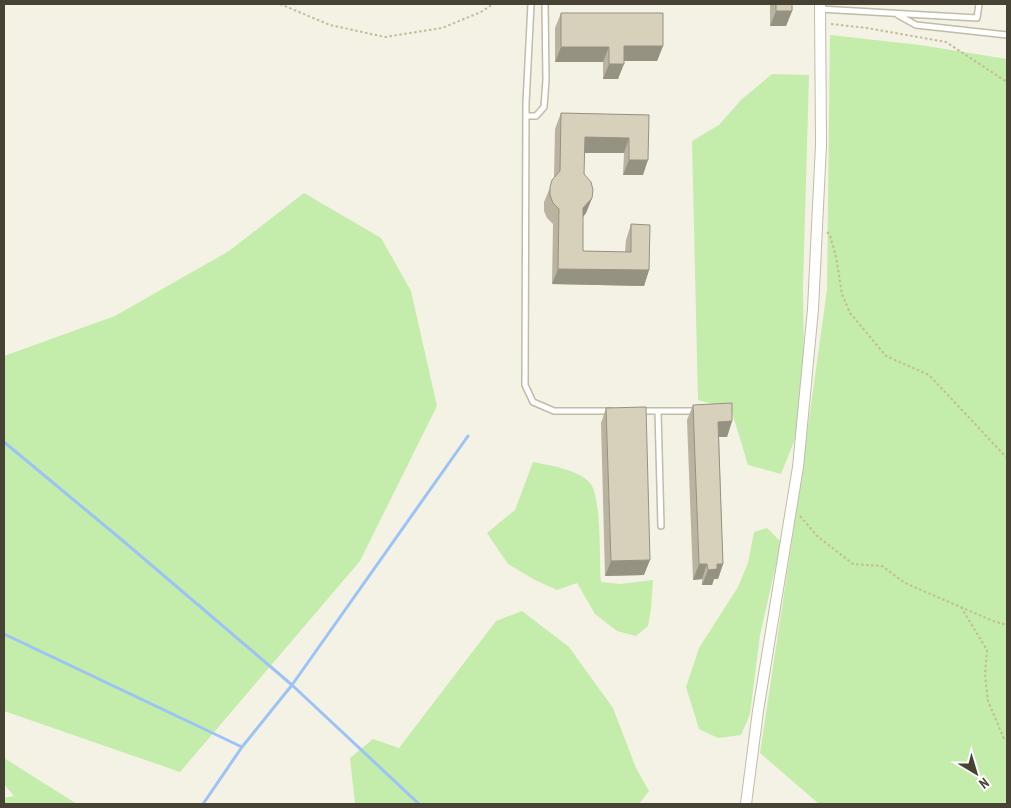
<svg xmlns="http://www.w3.org/2000/svg" width="1011" height="808" font-family="'PT Sans Narrow',sans-serif">
<style>
.green{fill:#c4ecaa}
.lines{fill:none;stroke-linecap:round;stroke-linejoin:round}
.stream{stroke:#9cc3f6;stroke-width:3}
.service-casing{stroke:#c1bca7;stroke-width:8}
.minor-casing{stroke:#c1bca7;stroke-width:12}
.path{stroke:#c4bb97;stroke-width:2;stroke-dasharray:2.5 2.5;stroke-linecap:butt}
.service{stroke:#fff;stroke-width:5}
.minor{stroke:#fff;stroke-width:10}
.wall{fill:#b9b3a0}
.shaded-wall{fill:#969282}
.building{fill:#d7d0ba;stroke:#969282}
</style>
<rect width="100%" height="100%" fill="#f4f2e5"/>
<!-- green -->
<path class="green" d="M 830,35 L 920,45 L 1007,59 L 1007,804 L 819,804 L 760,753 L 792,541 L 827,290 Z
M 772,74 L 809,75 L 803,286 L 804,365 L 797,434 L 781,474 L 748,465 L 731,409 L 698,400 L 692,141 L 719,125 L 741,100 Z
M 304,193 L 381,238 L 411,291 L 437,406 L 360,561 L 180,772 L 4,711 L 4,356 L 115,316 L 229,251 Z
M 533,462 C 548,465 580,470 590,483 C 602,497 599,562 601,582 L 620,584 L 653,580 L 651,609 L 648,626 L 636,636 L 617,631 L 595,614 L 577,583 L 557,590 L 535,580 L 508,564 L 487,533 L 515,510 Z
M 767,528 L 781,542 L 760,635 L 750,714 L 741,735 L 718,738 L 699,729 L 686,687 L 699,648 L 738,587 L 748,563 L 754,532 Z
M 522,611 L 569,647 L 613,708 L 636,768 L 649,791 L 639,804 L 355,804 L 350,758 L 373,739 L 399,748 L 496,621 Z
M 4,758 L 77,804 L 4,804 L 4,798 L 14,796 L 4,784 Z"/>
<g class="lines">
<!-- stream -->
<path class="stream" d="M 4,442 L 122,540 L 292,685 L 419,804
M 4,634 L 242,747
M 203,804 L 242,747 L 292,685 L 468,436"/>
<!-- service casing -->
<g class="service-casing">
<path id="service" d="M 531,4 L 526,103 L 525,385 L 533,402 L 554,411 L 610,411
M 820,9 L 977,18 L 979,4
M 898,15 L 916,25 L 1007,35
M 526,116 L 536,116 L 544,107 L 546,80 L 545,4
M 641,411 L 696,411
M 658,411 L 661,526"/>
</g>
<!-- minor casing -->
<g class="minor-casing">
<path id="minor" d="M 746,804 L 758,711 L 798,467 L 813,309 L 821,145 L 820,4"/>
</g>
<!-- path -->
<path class="path" d="M 280,4 L 330,25 L 385,37 L 442,28 L 481,12 L 493,4
M 831,24 L 867,28 L 946,42 L 1007,82
M 827,232 L 830,235 L 836,257 L 842,294 L 850,313 L 886,356 L 929,375 L 1007,458
M 800,516 L 817,536 L 853,564 L 882,566 L 905,583 L 993,621 L 1007,625
M 961,607 L 987,650 L 985,674 L 988,701 L 1004,739 L 1007,740"/>
<!-- service -->
<use href="#service" class="service"/>
<!-- minor -->
<use href="#minor" class="minor"/>
</g>
<!-- wall -->
<path class="wall" d="M 770,4 L 792,4 L 792,11 L 786,26 L 770,26 Z
M 561,13 L 663,46 L 657,61 L 624,61 L 618,79 L 603,79 L 603,62 L 555,62 L 555,28 Z
M 561,113 L 649,115 L 643,175 L 623,175 L 624,153 L 584,153 L 584,174 L 592,198 L 586,213 L 583,217 L 583,251 L 625,252 L 626,240 L 631,224 L 649,270 L 644,286 L 552,284 L 553,224 L 547,218 L 544,211 L 544,202 L 554,178 L 555,129 Z
M 693,405 L 732,421 L 727,437 L 719,437 L 723,564 L 718,579 L 714,579 L 712,585 L 702,585 L 702,579 L 693,580 L 687,420 Z
M 606,408 L 644,575 L 605,576 L 601,423 Z"/>
<!-- shaded-wall -->
<path class="shaded-wall" d="M 776,11 L 792,11 L 786,26 L 770,26 Z
M 624,46 L 663,46 L 657,61 L 618,61 Z
M 561,47 L 609,47 L 603,62 L 555,62 Z
M 609,64 L 624,64 L 618,79 L 603,79 Z
M 585,137 L 629,138 L 624,153 L 579,153 Z
M 629,160 L 648,160 L 643,175 L 623,175 Z
M 592,198 L 586,213 L 578,223 L 583,208 Z
M 558,269 L 649,270 L 644,286 L 552,284 Z
M 732,421 L 727,437 L 713,437 L 718,422 Z
M 650,560 L 644,575 L 605,576 L 611,561 Z
M 699,564 L 707,564 L 702,579 L 693,580 Z
M 717,564 L 723,564 L 718,579 L 714,579 L 712,585 L 702,585 L 708,570 Z"/>
<!-- building -->
<path class="building" d="M 776,4 L 792,4 L 792,11 L 776,11 Z
M 561,13 L 663,13 L 663,46 L 624,46 L 624,64 L 609,64 L 609,47 L 561,47 Z
M 561,113 L 649,115 L 648,160 L 629,160 L 629,138 L 585,137 L 584,174 L 591,182 L 593,190 L 592,198 L 583,208 L 583,251 L 631,252 L 631,224 L 650,225 L 649,270 L 558,269 L 559,209 L 553,203 L 550,195 L 550,187 L 552,180 L 560,171 Z
M 732,403 L 732,421 L 718,422 L 723,564 L 717,564 L 717,569 L 708,570 L 707,564 L 699,564 L 693,405 Z
M 646,407 L 650,560 L 611,561 L 606,408 Z"/>
<!-- border -->
<rect width="1011" height="808" fill="none" stroke="#474334" stroke-width="10"/>
<!-- north arrow -->
<g transform="translate(976 773) rotate(142)" stroke="#ffffff" stroke-width="4" paint-order="stroke">
<path d="M0-4L9 19L0 12L-9 19Z" fill="#474334"/>
<text y="-8" font-size="14" font-weight="bold" text-anchor="middle" fill="#474334">N</text>
</g>
</svg>
